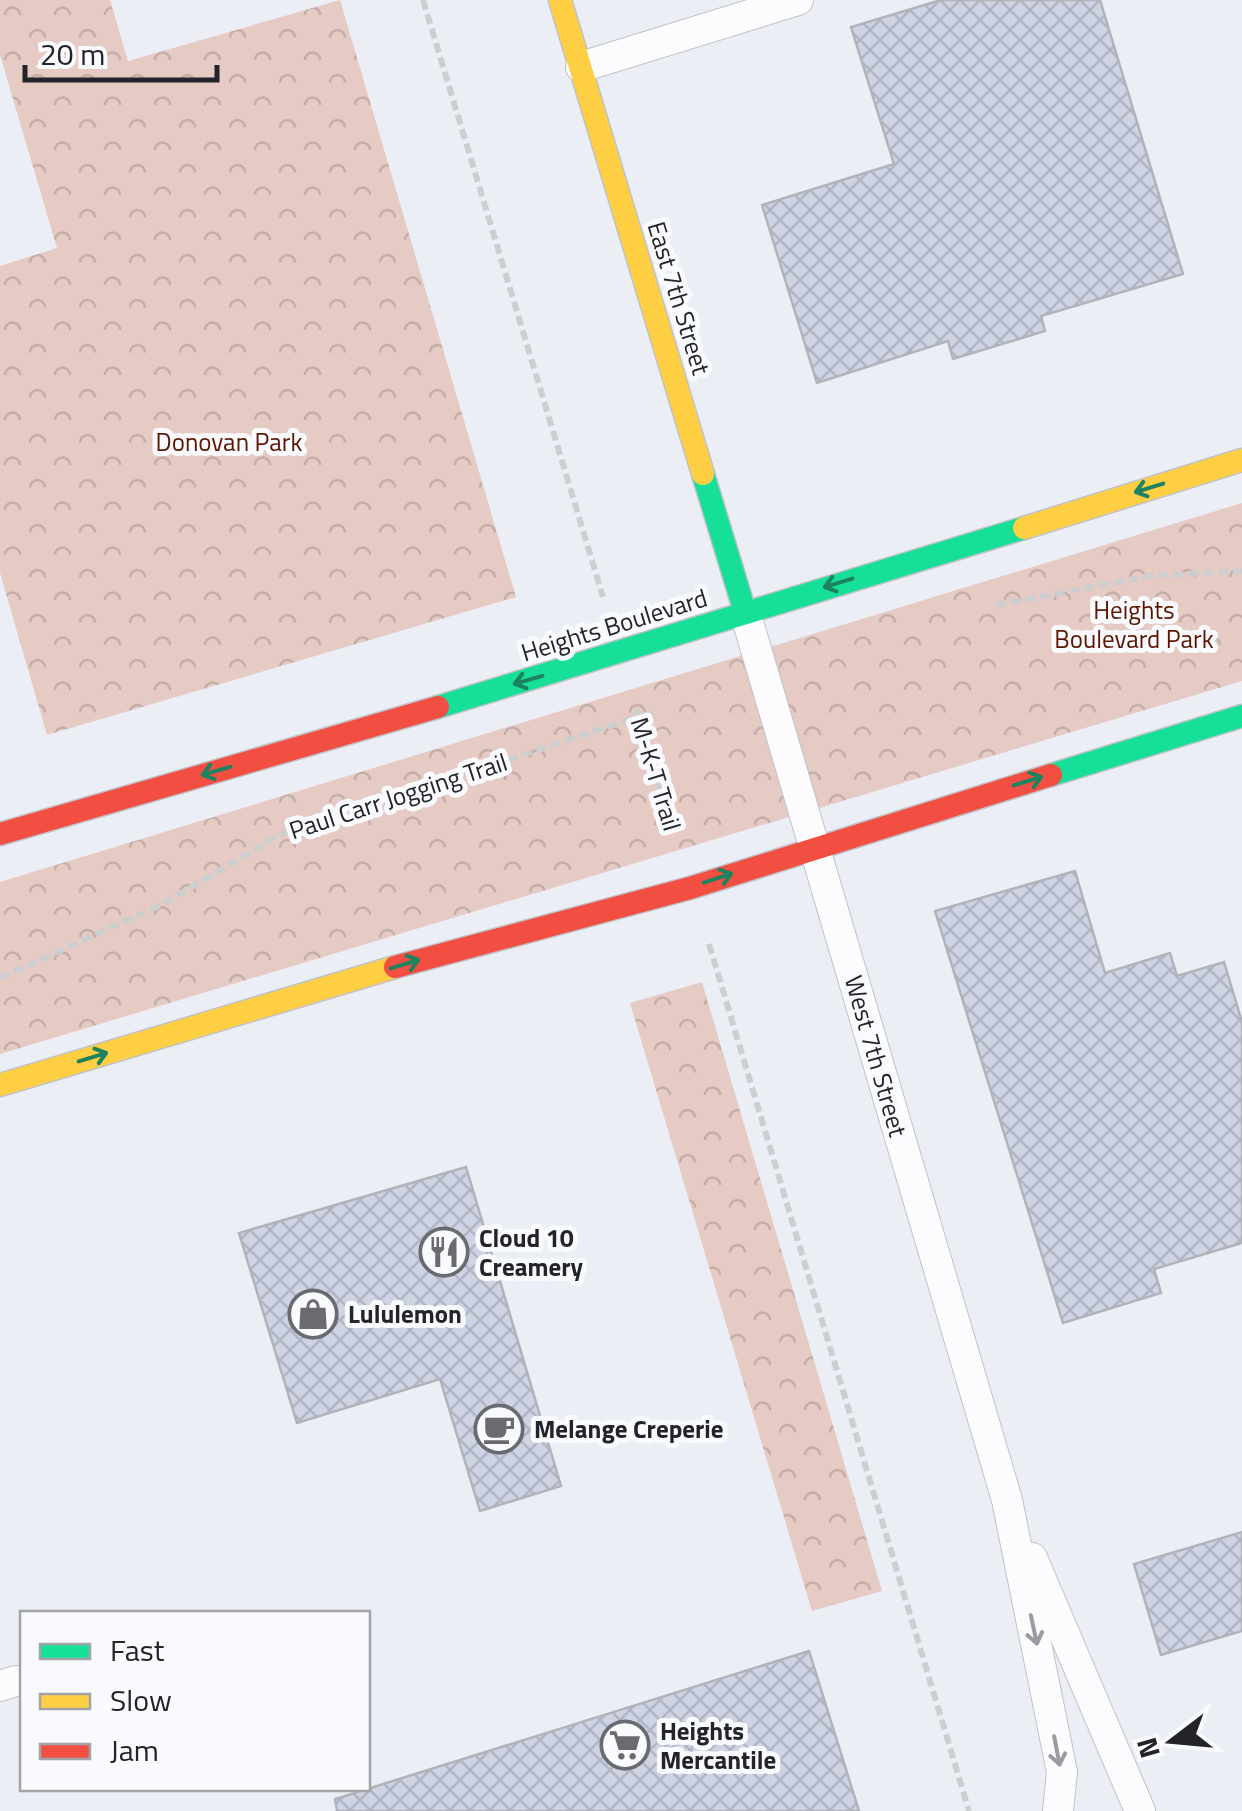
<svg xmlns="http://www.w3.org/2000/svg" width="1242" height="1811" font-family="'Titillium Web',sans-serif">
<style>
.park{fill:url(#park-crowns)}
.building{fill:url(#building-cross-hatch);stroke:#b1b3b8;stroke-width:2.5}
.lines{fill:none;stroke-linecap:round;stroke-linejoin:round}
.lane-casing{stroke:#c1c2c8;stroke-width:32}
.fast-casing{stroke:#c1c2c8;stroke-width:25}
.slow-casing{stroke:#c1c2c8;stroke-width:25}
.jam-casing{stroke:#c1c2c8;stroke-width:25}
.path{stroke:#cdced0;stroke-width:6;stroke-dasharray:10 5;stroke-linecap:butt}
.lane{stroke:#fcfcfe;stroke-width:30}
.fast{stroke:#16e098;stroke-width:22}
.slow{stroke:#ffcf43;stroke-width:22}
.jam{stroke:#f24e42;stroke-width:22}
.oneway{stroke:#1c8260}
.oneway2{stroke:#9a9b9e}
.labels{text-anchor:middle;stroke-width:10;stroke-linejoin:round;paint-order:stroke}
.street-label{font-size:25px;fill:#222429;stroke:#f9fafd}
.park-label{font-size:25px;fill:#5c1500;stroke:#f9fafd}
.poi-label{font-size:25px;font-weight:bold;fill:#222429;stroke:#f9fafd;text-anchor:start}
</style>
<defs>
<pattern id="park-crowns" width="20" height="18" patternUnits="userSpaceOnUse" patternTransform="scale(2.5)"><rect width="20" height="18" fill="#e6cac4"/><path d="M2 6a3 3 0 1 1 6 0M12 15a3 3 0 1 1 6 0" fill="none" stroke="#c5ada8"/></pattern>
<pattern id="building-cross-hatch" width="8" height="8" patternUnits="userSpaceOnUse" patternTransform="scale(2.5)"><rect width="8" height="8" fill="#cfd4e4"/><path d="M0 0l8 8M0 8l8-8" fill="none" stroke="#b1b6c4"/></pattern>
</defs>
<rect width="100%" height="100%" fill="#eceef6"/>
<!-- park -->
<path class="park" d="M 0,0 L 110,0 L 128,61 L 340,0 L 516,597 L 47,735 L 0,573 L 0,266 L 57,248 L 0,55 Z
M 1242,503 L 1242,681 L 0,1054 L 0,882 Z
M 702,982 L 882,1591 L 812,1611 L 630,1003 Z"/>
<!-- building -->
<path class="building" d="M 941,0 L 1100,0 L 1183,274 L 1041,316 L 1045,331 L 953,359 L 948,341 L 817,383 L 762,205 L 894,164 L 851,27 Z
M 1075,871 L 1105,973 L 1170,953 L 1177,976 L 1224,962 L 1242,1022 L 1242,1243 L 1154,1269 L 1161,1293 L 1063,1323 L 935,911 Z
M 466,1167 L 561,1486 L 480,1511 L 440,1379 L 297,1423 L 239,1233 Z
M 1242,1532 L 1242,1631 L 1161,1655 L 1134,1564 Z
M 809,1651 L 859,1811 L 337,1811 L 335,1799 Z"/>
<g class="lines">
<!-- lane casing -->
<g class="lane-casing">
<path id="lane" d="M 581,67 L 798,0
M 745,612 L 1007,1500 L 1062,1772 L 1058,1811
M 1032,1558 L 1140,1811
M 0,1686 L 16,1681"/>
</g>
<!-- fast casing -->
<g class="fast-casing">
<path id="fast" d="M 703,474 L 745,612
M 438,707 L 1024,528
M 1051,775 L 1242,716"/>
</g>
<!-- slow casing -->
<g class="slow-casing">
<path id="slow" d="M 560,0 L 703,474
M 1024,528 L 1242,460
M 0,1085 L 395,967"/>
</g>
<!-- jam casing -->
<g class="jam-casing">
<path id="jam" d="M 0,834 L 438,707
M 395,967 L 690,888 L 1051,775"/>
</g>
<!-- path -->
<path class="path" d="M 423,0 L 603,597
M 996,605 L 1150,576 L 1242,571
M 637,710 L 674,832
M 709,944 L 969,1811
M 0,978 L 161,905 L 279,835 L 653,712"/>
<!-- lane -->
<use href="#lane" class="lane"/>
<!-- fast -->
<use href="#fast" class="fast"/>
<!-- slow -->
<use href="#slow" class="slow"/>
<!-- jam -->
<use href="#jam" class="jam"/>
</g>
<!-- one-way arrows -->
<defs><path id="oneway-shaft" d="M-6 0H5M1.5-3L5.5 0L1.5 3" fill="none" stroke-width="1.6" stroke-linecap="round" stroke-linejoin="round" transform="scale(2.5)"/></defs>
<g class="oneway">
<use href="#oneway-shaft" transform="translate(1149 488) rotate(163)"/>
<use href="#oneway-shaft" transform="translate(838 583) rotate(163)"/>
<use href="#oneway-shaft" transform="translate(528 680) rotate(164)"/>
<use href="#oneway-shaft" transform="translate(216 771) rotate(164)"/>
<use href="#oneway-shaft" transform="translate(1028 781) rotate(-17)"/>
<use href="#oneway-shaft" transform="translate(718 878) rotate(-18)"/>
<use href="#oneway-shaft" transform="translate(405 964) rotate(-17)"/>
<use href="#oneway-shaft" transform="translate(93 1057) rotate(-17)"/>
</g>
<g class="oneway2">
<use href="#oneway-shaft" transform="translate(1034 1630) rotate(78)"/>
<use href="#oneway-shaft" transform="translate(1057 1751) rotate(79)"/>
</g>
<!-- icons -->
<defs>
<g id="restaurant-ring" transform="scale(2.5)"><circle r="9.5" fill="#f9fafd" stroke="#696b71" stroke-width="1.5"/><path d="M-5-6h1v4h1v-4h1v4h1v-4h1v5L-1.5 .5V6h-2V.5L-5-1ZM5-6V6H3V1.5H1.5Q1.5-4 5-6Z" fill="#696b71"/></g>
<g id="shop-ring" transform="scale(2.5)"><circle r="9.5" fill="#f9fafd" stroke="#696b71" stroke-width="1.5"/><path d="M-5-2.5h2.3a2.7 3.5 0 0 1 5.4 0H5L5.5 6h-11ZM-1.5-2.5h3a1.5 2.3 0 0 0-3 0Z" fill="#696b71"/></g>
<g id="cafe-ring" transform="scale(2.5)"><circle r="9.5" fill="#f9fafd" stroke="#696b71" stroke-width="1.5"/><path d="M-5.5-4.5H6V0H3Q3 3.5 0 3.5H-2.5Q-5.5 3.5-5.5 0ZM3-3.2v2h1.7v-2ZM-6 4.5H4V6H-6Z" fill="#696b71"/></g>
<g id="supermarket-ring" transform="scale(2.5)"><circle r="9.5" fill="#f9fafd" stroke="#696b71" stroke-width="1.5"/><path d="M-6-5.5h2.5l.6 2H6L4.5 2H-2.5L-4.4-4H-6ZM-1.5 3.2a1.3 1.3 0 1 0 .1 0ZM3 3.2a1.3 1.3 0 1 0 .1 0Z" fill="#696b71"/></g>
</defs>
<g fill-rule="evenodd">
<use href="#restaurant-ring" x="444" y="1252"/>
<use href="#shop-ring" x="313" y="1314"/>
<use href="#cafe-ring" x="499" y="1429"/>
<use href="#supermarket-ring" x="625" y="1745"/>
</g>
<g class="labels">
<!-- street labels -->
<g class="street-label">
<text transform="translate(679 298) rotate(73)" y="9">East 7th Street</text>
<text transform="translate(614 625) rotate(-17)" y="9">Heights Boulevard</text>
<text transform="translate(656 774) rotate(73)" y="9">M-K-T Trail</text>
<text transform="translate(398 796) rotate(-18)" y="9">Paul Carr Jogging Trail</text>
<text transform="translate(876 1056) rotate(74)" y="9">West 7th Street</text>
</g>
<!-- park labels -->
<g class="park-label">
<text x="229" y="451">Donovan Park</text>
<text x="1134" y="619">Heights<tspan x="1134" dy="29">Boulevard Park</tspan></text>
</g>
<!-- poi labels -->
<g class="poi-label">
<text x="479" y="1247">Cloud 10<tspan x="479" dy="29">Creamery</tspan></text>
<text x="348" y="1323">Lululemon</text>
<text x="534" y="1438">Melange Creperie</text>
<text x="660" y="1740">Heights<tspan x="660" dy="29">Mercantile</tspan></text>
</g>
</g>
<!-- legend -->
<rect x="20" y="1611" width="350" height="180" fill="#f9fafd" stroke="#a3a4a8" stroke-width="2.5"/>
<rect x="40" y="1644" width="50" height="15" fill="#16e098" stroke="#a3a4a8" stroke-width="2.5"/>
<text x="110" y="1661" font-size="30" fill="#222429">Fast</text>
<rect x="40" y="1694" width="50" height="15" fill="#ffcf43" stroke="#a3a4a8" stroke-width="2.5"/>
<text x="110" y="1711" font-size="30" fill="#222429">Slow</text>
<rect x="40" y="1744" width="50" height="15" fill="#f24e42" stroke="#a3a4a8" stroke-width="2.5"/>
<text x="110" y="1761" font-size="30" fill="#222429">Jam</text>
<!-- north arrow -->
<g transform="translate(1172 1741) rotate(254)" stroke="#f9fafd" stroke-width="8" paint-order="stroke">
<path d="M0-8L18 38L0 25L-18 38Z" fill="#222429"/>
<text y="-15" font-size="28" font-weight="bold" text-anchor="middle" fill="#222429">N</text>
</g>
<!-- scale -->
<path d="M25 65v15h192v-15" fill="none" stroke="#222429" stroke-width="5"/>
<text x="40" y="65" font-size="30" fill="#222429" stroke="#f9fafd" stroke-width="8" paint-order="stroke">20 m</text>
</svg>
